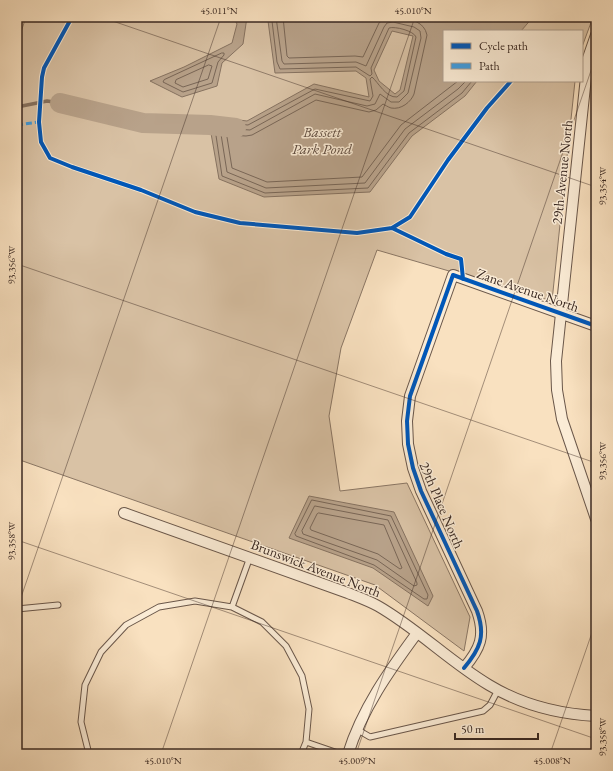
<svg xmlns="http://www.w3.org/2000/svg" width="613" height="771" font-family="'EB Garamond',serif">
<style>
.green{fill:#d9c2a5;stroke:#8a7664}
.water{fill:#b8a28a;stroke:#867260;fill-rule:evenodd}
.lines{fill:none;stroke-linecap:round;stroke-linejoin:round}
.shore{stroke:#796656;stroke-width:1}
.stream{stroke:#867260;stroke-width:3.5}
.river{stroke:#b8a28a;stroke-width:20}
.lane-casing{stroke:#6a574a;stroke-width:7}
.street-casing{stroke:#6a574a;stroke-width:12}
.lane{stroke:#fbecd6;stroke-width:5}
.street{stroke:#fbecd6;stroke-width:10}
.quiet{stroke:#3e9ce0;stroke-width:3;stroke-dasharray:6 3;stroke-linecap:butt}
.cycleway-casing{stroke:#fbecd6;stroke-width:6}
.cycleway{stroke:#0057b8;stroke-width:4}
.ticks{fill:none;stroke:#3a2922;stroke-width:1;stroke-opacity:0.45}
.labels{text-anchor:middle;stroke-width:3;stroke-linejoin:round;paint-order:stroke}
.street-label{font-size:14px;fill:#3a2922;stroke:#fbecd6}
.water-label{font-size:15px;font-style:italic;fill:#604d41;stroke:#fbecd6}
.neatline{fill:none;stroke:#3a2922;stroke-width:1.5}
.ticks-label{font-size:10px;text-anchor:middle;fill:#3a2922}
</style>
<rect width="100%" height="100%" fill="#f9e1c0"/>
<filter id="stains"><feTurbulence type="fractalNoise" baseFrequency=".005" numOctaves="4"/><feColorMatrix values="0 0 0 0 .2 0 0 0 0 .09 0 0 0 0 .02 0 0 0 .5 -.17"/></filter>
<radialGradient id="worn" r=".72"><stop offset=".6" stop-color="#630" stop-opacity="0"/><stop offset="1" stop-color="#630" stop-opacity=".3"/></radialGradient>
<!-- green -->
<path class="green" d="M 17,17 L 593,17 L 582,47 L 582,31 L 444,31 L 444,81 L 575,81 L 552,301 L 377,250 L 341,348 L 329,416 L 340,491 L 407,483 L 470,617 L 464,651 L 375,585 L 17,459 Z"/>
<!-- water -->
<path class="water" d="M 233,17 L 247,17 L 243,44 L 222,63 L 217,86 L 182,97 L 150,81 L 184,67 L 232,43 L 237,24 Z
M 256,17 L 533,17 L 521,31 L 444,31 L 444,81 L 477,81 L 465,96 L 412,136 L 370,192 L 264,197 L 219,179 L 208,116 L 247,121 L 314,84 L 369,97 L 366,78 L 356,71 L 275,73 L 268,21 ZM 392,31 L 413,36 L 400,90 L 395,94 L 379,81 L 374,70 Z
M 309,496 L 394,512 L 433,596 L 428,606 L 373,568 L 289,538 Z"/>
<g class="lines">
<!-- shore -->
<path class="shore" d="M 269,17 L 272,21 L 277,62 L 280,69 L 356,67 L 370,76 L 372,74 L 371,68 L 389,28 C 395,26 414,31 416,37 L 404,91 L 397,97 C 386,98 378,82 372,77 L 370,79 L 373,96 L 370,101 L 315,89 L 248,125 L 214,122 L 222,176 L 265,193 L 368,188 L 409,133 L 462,93 L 472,81
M 276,17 L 282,61 L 284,64 L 356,62 L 366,66 L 384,27 L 387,23 L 393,22 L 414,27 L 420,31 L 421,38 L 408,93 L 399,102 L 391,102 L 380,94 L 375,104 L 367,106 L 315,94 L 250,130 L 220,128 L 227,172 L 266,188 L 365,183 L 405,129 L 458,89 L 466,81
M 283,17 L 287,56 L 289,58 L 355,56 L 363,57 L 379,23 L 386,17
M 400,17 C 411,20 424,21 427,35 L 414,94 C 411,102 401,110 391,108 C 388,107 385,105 383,104 L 376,110 L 369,112 L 316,100 L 252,135 L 246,136 L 228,135 L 227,137 L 232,168 L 267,182 L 362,177 L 401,125 L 458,81
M 222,53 L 224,53 L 224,55 L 218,62 L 212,83 L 183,92 L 163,82 L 164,80 Z
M 209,65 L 212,66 L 208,79 L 183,87 L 175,83 L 176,80 Z
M 312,500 L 391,516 L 428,595 L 427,599 L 424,599 L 374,565 L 296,536 L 295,534 Z
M 315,506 L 388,520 L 417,583 L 417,585 L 414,586 L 377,560 L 303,534 L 302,531 Z
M 319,513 L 384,525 L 402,568 L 400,569 L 378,554 L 311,530 L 310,528 L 317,514 Z"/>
<!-- stream -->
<path class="stream" d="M 17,107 L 47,101 L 60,103"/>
<!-- river -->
<path class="river" d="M 60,103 L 143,123 L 210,125 L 236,128"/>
<!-- lane casing -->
<g class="lane-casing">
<path id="lane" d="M 232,607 L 250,557
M 17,609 L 58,605
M 358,730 L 370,737 L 483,711 L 490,705 L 498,690
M 306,742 L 341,754
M 89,754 L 81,722 L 85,685 L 101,652 L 126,625 L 159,607 L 195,601 L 232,607 L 262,622 L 286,646 L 302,676 L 309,709 L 306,742 L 301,754"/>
</g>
<!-- street casing -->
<g class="street-casing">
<path id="street" d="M 596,35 L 588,58 L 556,361 L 557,390 L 562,419 L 596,519
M 124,513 L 348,593 C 358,597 369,601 378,606 C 418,629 450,662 489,685 C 522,705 559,714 596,716
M 464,668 C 480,649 486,636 477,611 L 421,491 L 413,468 L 408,444 L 407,421 L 410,396 L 453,275 L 596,326
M 348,754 C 362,709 389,671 417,633"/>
</g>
<!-- lane -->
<use href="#lane" class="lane"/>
<!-- street -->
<use href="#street" class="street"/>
<!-- quiet -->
<path class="quiet" d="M 17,125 L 39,122"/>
<!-- cycleway casing -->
<g class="cycleway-casing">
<path id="cycleway" d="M 72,17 L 44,68 L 42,77 L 39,122 L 41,142 L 50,158 L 72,167 L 141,190 L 195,212 L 240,223 L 357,233 L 392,228 L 410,217 L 448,160 L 487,108 L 511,81
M 392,228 L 446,254 L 461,259 L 463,279
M 464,668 C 480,649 486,636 477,611 L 421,491 L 413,468 L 408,444 L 407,421 L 410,396 L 453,275 L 596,326"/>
</g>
<!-- cycleway -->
<use href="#cycleway" class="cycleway"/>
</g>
<!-- ticks -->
<path class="ticks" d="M 101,17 L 596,187M 17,44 L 26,17M 17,264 L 596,463M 17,540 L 596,739M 17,609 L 221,17M 161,754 L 415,17M 356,754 L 596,56M 550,754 L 596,621"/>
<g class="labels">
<!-- street labels -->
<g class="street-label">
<text transform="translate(562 172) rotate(-84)" y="5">29th Avenue North</text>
<text transform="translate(528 290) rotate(19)" y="5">Zane Avenue North</text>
<text transform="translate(442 505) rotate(67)" y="5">29th Place North</text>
<text transform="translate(316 568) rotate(21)" y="5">Brunswick Avenue North</text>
</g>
<!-- water labels -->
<g class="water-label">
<text x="322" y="137">Bassett<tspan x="322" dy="17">Park Pond</tspan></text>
</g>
</g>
<!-- margin -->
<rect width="613" height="771" fill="none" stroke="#f9e1c0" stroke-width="44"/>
<!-- legend -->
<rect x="443" y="30" width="140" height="52" fill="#fbecd6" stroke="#ae9e8e"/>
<rect x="451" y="43" width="20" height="6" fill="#0057b8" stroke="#ae9e8e"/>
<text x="479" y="50" font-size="12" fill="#3a2922">Cycle path</text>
<rect x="451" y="63" width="20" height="6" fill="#3e9ce0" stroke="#ae9e8e"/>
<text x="479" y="70" font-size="12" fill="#3a2922">Path</text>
<!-- scale -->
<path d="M455 733v6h83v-6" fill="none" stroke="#3a2922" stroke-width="2"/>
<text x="461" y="733" font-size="12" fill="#3a2922" stroke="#fbecd6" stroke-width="3" paint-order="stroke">50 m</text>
<rect x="22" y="22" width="569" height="727" class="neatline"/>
<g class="ticks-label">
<text x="219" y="14">45.011°N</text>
<text x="413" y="14">45.010°N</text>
<text transform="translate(602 186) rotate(-90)" y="4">93.354°W</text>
<text transform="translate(11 265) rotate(-90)" y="4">93.356°W</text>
<text transform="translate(602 461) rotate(-90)" y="4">93.356°W</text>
<text transform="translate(11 541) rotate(-90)" y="4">93.358°W</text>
<text transform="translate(602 737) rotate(-90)" y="4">93.358°W</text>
<text x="163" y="764">45.010°N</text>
<text x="357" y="764">45.009°N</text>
<text x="552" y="764">45.008°N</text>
</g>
<rect width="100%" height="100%" filter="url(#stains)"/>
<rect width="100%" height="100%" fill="url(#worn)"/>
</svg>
